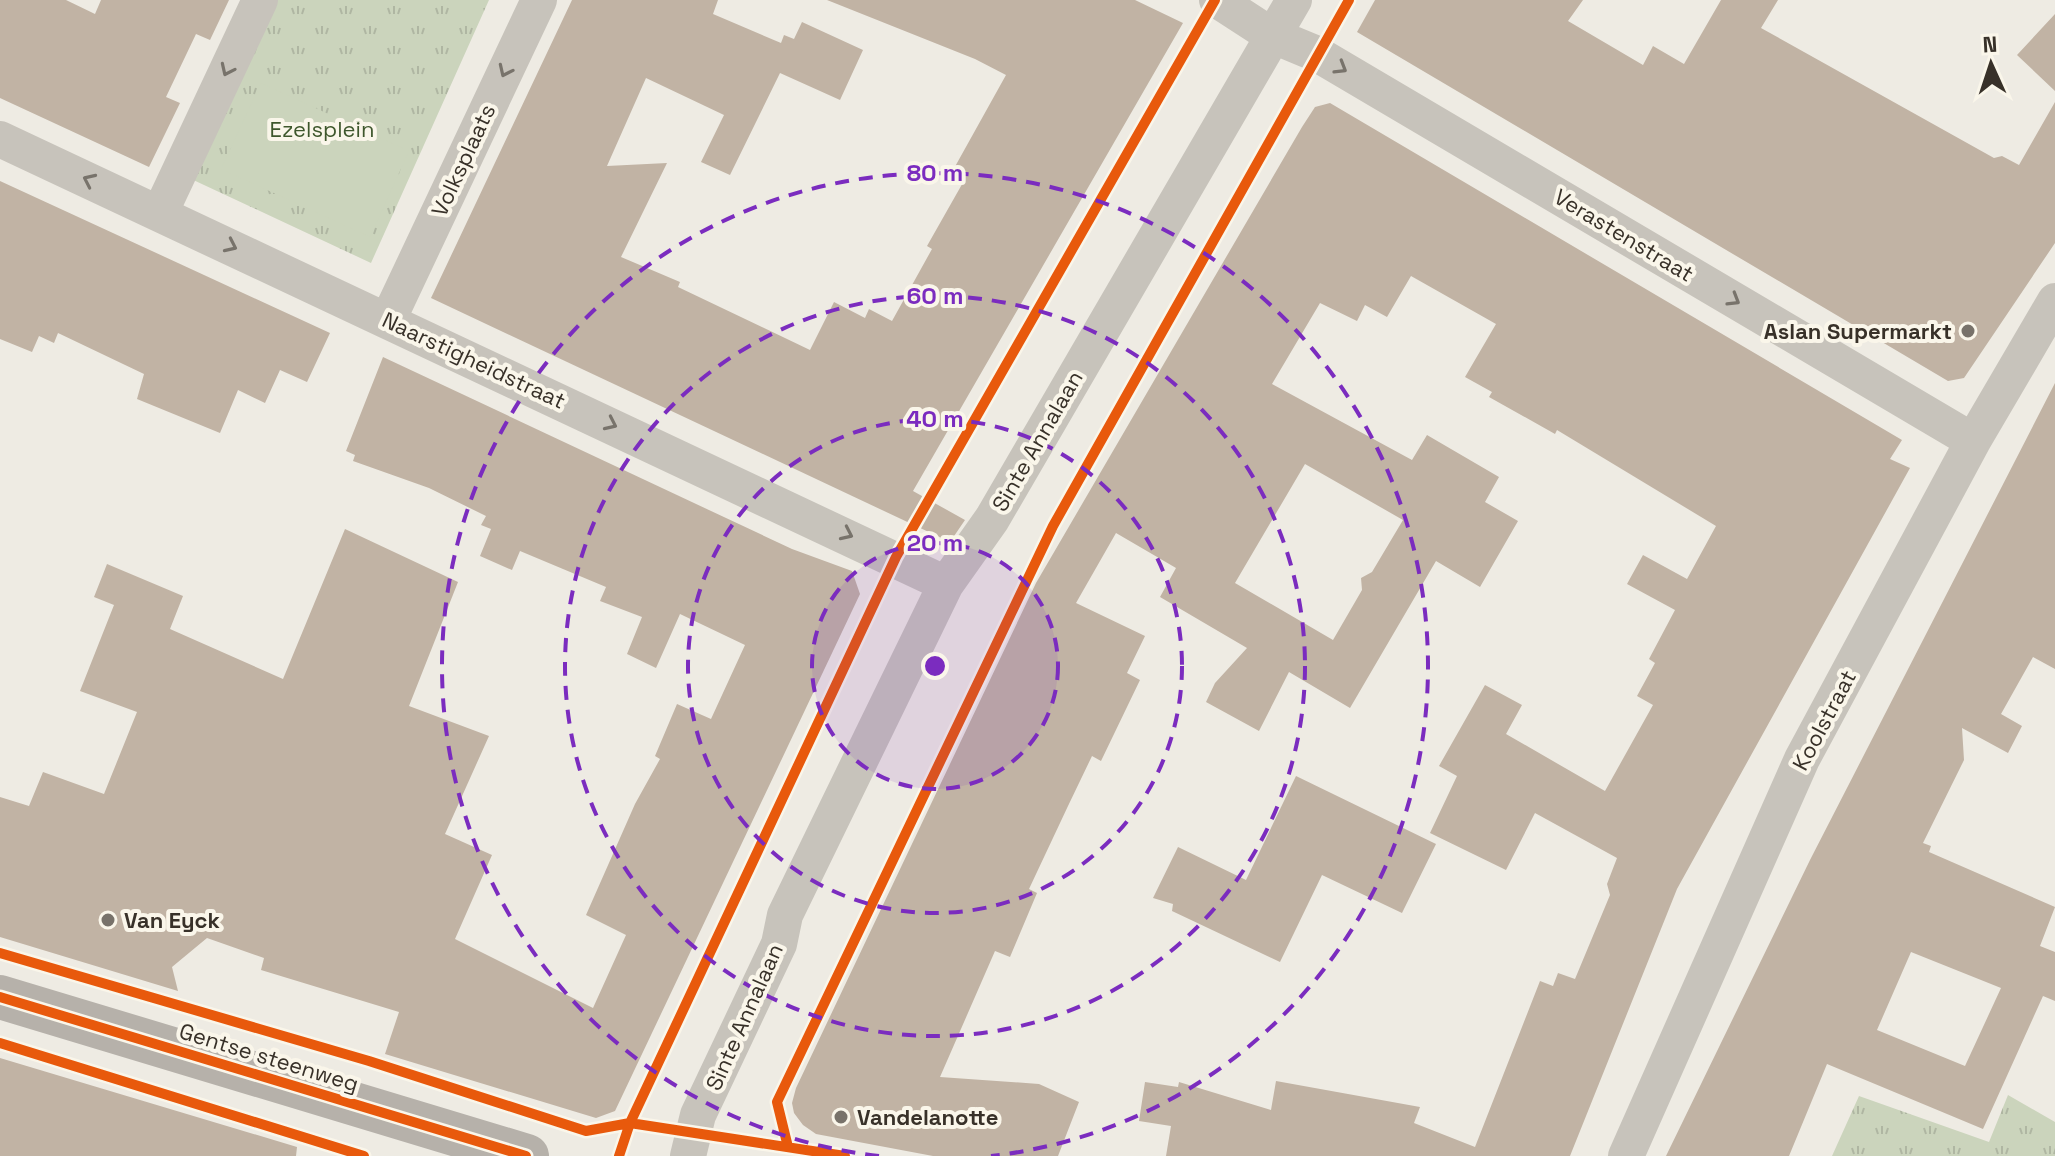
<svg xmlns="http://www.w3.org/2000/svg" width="2055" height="1156" font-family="'Space Grotesk',sans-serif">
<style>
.park{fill:url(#park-tufts)}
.garden{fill:#cbd4bc}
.building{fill:#c1b3a4;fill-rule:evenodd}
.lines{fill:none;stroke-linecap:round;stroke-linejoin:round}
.minor{stroke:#c7c3bb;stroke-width:36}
.primary{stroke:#b6b1aa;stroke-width:44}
.cycleway-casing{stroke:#faf6ea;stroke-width:15}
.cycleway{stroke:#e8590c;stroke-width:10}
.oneway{stroke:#78736b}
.ring{fill:none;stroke:#7b2cbf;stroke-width:4;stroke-dasharray:14 10}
.poi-dot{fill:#78726a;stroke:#faf6ea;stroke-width:3}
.labels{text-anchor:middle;stroke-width:8;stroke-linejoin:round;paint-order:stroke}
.park-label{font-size:22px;fill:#3e572c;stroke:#faf6ea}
.street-label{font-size:22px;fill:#383129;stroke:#faf6ea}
.poi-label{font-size:22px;font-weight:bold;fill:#383129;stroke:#faf6ea;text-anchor:start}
.centre{fill:#7b2cbf;stroke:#faf6ea;stroke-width:4}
.ring-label{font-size:24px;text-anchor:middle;font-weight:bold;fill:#7b2cbf;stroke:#faf6ea;stroke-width:8;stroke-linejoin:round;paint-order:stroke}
</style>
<defs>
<pattern id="park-tufts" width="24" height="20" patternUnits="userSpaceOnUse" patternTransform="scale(2)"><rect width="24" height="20" fill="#cbd4bc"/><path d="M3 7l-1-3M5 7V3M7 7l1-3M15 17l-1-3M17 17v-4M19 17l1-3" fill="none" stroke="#afb6a2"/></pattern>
</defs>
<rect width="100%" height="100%" fill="#eeebe3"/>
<!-- park -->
<path class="park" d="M 274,0 L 489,0 L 371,263 L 189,178 Z
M 2008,1095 L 2055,1122 L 2055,1156 L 1832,1156 L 1859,1096 L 1989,1142 Z"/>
<!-- garden -->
<path class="garden" d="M 261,83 L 409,151 L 370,237 L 221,169 Z"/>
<!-- building -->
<path class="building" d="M 0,0 L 66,0 L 95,14 L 101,0 L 229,0 L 210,40 L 196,34 L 166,97 L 180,103 L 149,167 L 0,98 Z
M 572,0 L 718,0 L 713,14 L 781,43 L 784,35 L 794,39 L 802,22 L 863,50 L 840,100 L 780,73 L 730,175 L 701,162 L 724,115 L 646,78 L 607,166 L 667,163 L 621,257 L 680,282 L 678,287 L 810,350 L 834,302 L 865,318 L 869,309 L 892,321 L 932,249 L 927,246 L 965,179 L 952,172 L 1006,75 L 975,59 L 827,0 L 1135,0 L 1183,23 L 913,491 L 965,520 L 950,542 L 431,298 Z
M 1375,0 L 1583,0 L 1568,21 L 1643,65 L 1653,46 L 1684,64 L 1721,0 L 1778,0 L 1761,28 L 1994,158 L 2002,156 L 2019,165 L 2055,102 L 2055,243 L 1964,378 L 1948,381 L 1357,32 Z
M 2055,14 L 2055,91 L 2017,55 Z
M 1330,103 L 1902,440 L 1890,459 L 1910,468 L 1677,889 L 1570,1156 L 1166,1156 L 1171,1126 L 1139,1121 L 1145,1082 L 1178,1087 L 1179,1082 L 1271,1110 L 1276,1081 L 1420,1107 L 1414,1123 L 1475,1147 L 1540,981 L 1553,986 L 1558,973 L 1575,979 L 1610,895 L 1607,884 L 1617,858 L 1535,813 L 1506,870 L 1430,833 L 1457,776 L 1439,766 L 1485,685 L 1522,705 L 1506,734 L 1605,791 L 1653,705 L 1637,696 L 1655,663 L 1649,659 L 1675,610 L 1627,584 L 1643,555 L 1687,579 L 1716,526 L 1557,430 L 1555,434 L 1489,397 L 1492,392 L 1465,377 L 1496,324 L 1411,276 L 1387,317 L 1365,305 L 1357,321 L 1320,303 L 1272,384 L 1412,460 L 1427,435 L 1499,477 L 1485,502 L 1518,521 L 1480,587 L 1436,561 L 1350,708 L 1289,672 L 1259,731 L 1206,702 L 1215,683 L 1247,648 L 1160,597 L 1176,568 L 1116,533 L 1076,603 L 1145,636 L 1127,673 L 1140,680 L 1101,761 L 1092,756 L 1068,806 L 1029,889 L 1037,893 L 1010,957 L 995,951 L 940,1077 L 1039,1084 L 1079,1102 L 1058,1156 L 933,1156 L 816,1134 L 803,1125 L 794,1113 L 792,1103 L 796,1088 L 1036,583 L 1302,127 L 1315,107 ZM 1305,464 L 1403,520 L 1372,572 L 1361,578 L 1362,590 L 1333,640 L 1235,583 Z
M 0,181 L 330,333 L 307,382 L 280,370 L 265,403 L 238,390 L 220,433 L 137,399 L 144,374 L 58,333 L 54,343 L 39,336 L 32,352 L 0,339 Z
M 383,357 L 792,549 L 852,571 L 860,594 L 615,1111 L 596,1118 L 385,1054 L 399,1012 L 261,970 L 264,958 L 207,938 L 172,967 L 178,991 L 0,937 L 0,797 L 29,806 L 43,772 L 104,794 L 137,712 L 80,691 L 114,605 L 94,597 L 107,564 L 183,596 L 170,629 L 283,679 L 345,529 L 458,582 L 409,706 L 489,736 L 445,834 L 492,855 L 455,939 L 593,1008 L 626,935 L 586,915 L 635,804 L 660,759 L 655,756 L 677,704 L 711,719 L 745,645 L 680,614 L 656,668 L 627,654 L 642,617 L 600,601 L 606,587 L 520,551 L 512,570 L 480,556 L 491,529 L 481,525 L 486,516 L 429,488 L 353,461 L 355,455 L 346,451 Z
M 2055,383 L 2055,669 L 2033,657 L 2001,714 L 2022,726 L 2008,753 L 1962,728 L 1964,760 L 1923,843 L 1931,846 L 1929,852 L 2055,907 L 2040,946 L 2055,952 L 2055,1001 L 2043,996 L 1983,1129 L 1827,1064 L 1789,1156 L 1666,1156 L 1810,860 ZM 1911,952 L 2001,988 L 1965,1066 L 1877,1030 Z
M 1296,776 L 1436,844 L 1402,913 L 1322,875 L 1280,962 L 1172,911 L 1173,904 L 1153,898 L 1178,847 L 1246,880 Z
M 0,1058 L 297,1147 L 296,1156 L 0,1156 Z"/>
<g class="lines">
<!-- minor -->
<path class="minor" d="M 1217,0 L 1271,35 L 1317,54 L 1973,441
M 0,139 L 946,584
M 160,213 L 260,0
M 388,320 L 539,0
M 688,1156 L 698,1115 L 779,944 L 785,915 L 946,584 L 992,519 L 1294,0
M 1626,1156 L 1802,759 L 1973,441 L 2055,301"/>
<!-- primary -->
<path class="primary" d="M 0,997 L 527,1156"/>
<!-- cycleway casing -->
<g class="cycleway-casing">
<path id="cycleway" d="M 0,953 L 369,1061 L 586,1131 L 630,1123 L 845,1156
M 0,997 L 526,1156
M 0,1043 L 364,1156
M 788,1147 L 777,1102 L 1053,526 L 1349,0
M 619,1156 L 630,1123 L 896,557 L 1215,0"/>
</g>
<!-- cycleway -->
<use href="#cycleway" class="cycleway"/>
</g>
<!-- one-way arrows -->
<defs><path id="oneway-chevron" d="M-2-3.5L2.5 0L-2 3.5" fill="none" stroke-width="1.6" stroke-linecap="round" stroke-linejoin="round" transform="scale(2)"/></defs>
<g class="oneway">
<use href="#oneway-chevron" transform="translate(1341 68) rotate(31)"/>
<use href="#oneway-chevron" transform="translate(227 70) rotate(115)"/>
<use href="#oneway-chevron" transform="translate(505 71) rotate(115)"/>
<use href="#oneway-chevron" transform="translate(89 180) rotate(-155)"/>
<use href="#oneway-chevron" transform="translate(231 246) rotate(25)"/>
<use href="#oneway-chevron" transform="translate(1734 300) rotate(31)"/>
<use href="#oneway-chevron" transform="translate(611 424) rotate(25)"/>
<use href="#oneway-chevron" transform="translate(847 534) rotate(25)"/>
</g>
<!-- distance rings -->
<circle cx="935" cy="666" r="123" fill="#7b2cbf" fill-opacity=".12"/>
<g class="ring">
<circle cx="935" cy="666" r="123"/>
<circle cx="935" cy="666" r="247"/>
<circle cx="935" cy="666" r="370"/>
<path d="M879 1156A493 493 0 1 1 991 1156"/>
</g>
<!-- markers -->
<g class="poi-dot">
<circle cx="1968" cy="331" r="8"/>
<circle cx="108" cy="920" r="8"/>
<circle cx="841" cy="1117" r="8"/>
</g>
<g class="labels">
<!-- park labels -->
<g class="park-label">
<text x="322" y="137">Ezelsplein</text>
</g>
<!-- street labels -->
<g class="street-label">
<text transform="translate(463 160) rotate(-65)" y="8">Volksplaats</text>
<text transform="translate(1624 235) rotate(31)" y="8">Verastenstraat</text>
<text transform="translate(474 360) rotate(25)" y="8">Naarstigheidstraat</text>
<text transform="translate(1037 441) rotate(-60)" y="8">Sinte Annalaan</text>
<text transform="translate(1824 720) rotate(-62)" y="8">Koolstraat</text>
<text transform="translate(744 1017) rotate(-66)" y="8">Sinte Annalaan</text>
<text transform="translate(269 1057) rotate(17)" y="8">Gentse steenweg</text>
</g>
<!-- poi labels -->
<g class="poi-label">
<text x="1952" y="339" text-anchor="end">Aslan Supermarkt</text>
<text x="124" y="928">Van Eyck</text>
<text x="857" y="1125">Vandelanotte</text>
</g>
</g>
<circle cx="935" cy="666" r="12" class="centre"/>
<g class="ring-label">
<text x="935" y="181">80 m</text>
<text x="935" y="304">60 m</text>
<text x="935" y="427">40 m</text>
<text x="935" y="551">20 m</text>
</g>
<!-- north arrow -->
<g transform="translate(1991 64) rotate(357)" stroke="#faf6ea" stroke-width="6" paint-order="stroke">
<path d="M0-6L14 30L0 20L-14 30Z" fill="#383129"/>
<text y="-12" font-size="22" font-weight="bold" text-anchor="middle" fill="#383129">N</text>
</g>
</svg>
